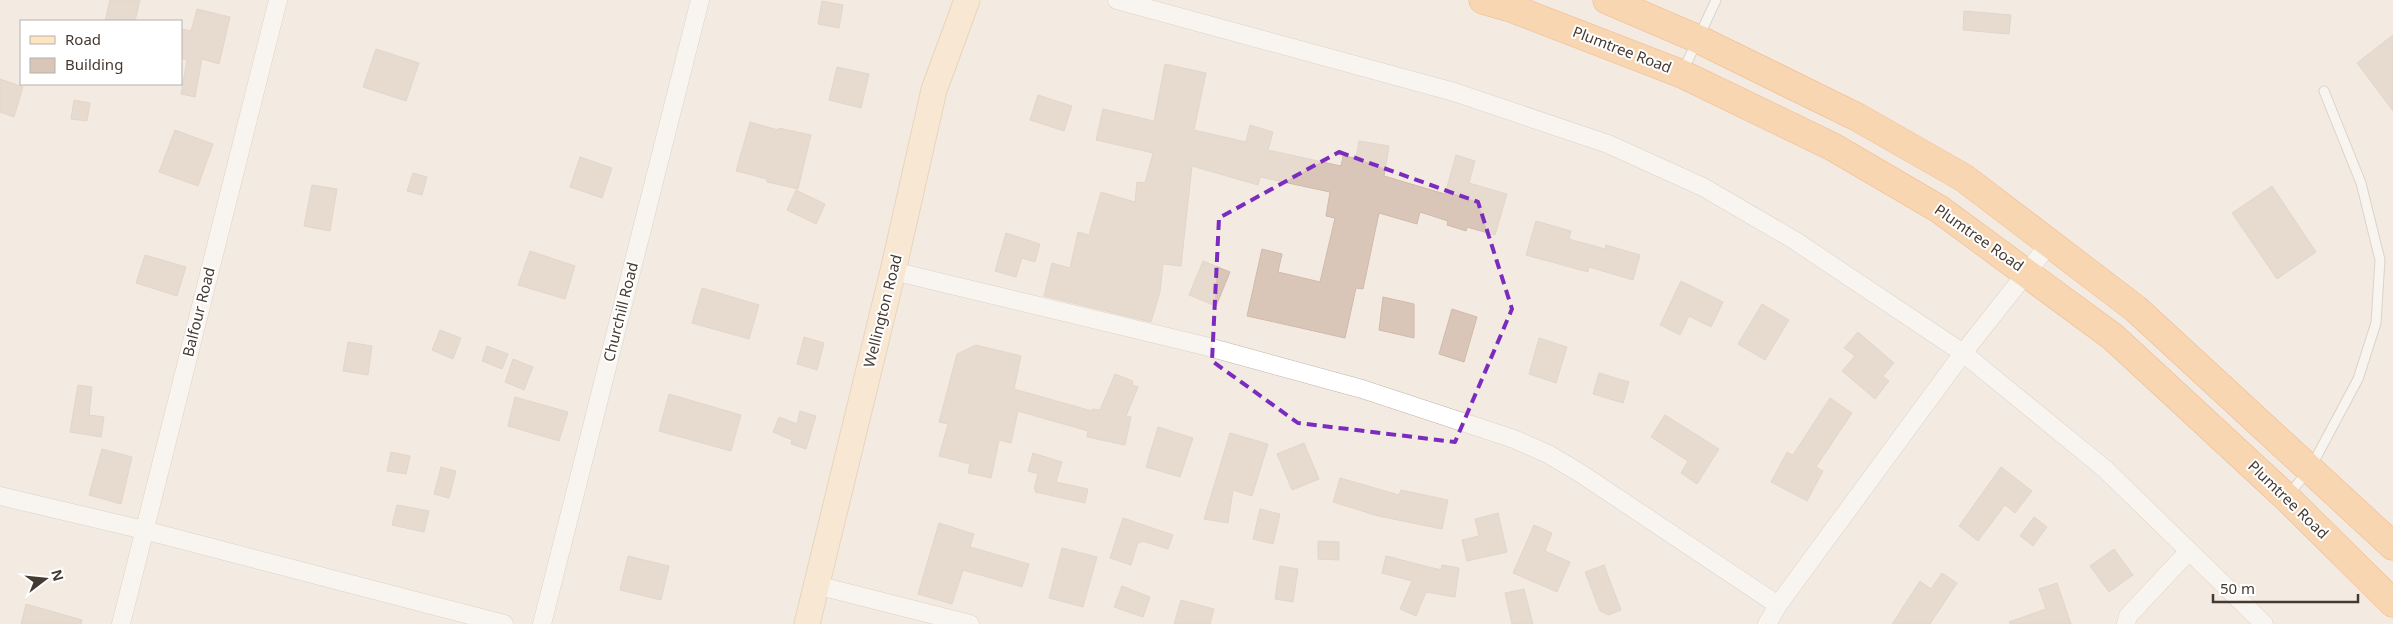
<svg xmlns="http://www.w3.org/2000/svg" width="2393" height="624" font-family="'Noto Sans',sans-serif">
<style>
.building{fill:#d9c6b9;stroke:#d1baa9}
.lines{fill:none;stroke-linecap:round;stroke-linejoin:round}
.service-casing{stroke:#c2b3a7;stroke-width:11}
.minor-casing{stroke:#c2b3a7;stroke-width:19}
.secondary-casing{stroke:#dbb98e;stroke-width:27}
.trunk-casing{stroke:#ed7c22;stroke-width:29}
.service{stroke:#fff;stroke-width:9}
.minor{stroke:#fff;stroke-width:18}
.secondary{stroke:#ffe4c0;stroke-width:25}
.trunk{stroke:#ffbc78;stroke-width:28}
.marked{fill:none;stroke:#7b2cbf;stroke-width:4;stroke-dasharray:10 6;stroke-linejoin:round}
.labels{text-anchor:middle;stroke-width:4;stroke-linejoin:round;paint-order:stroke}
.street-label{font-size:15px;fill:#453a32;stroke:#fff}
</style>
<rect width="100%" height="100%" fill="#f3ebe2"/>
<!-- building -->
<path class="building" d="M 110,0 L 140,0 L 135,21 L 105,21 Z
M 822,1 L 843,5 L 839,28 L 818,24 Z
M 197,9 L 230,17 L 219,64 L 202,59 L 195,97 L 181,94 L 187,60 L 181,58 L 181,29 L 191,31 Z
M 1964,11 L 2011,15 L 2009,34 L 1963,30 Z
M 2393,35 L 2393,111 L 2357,63 Z
M 376,49 L 419,63 L 406,101 L 363,87 Z
M 1165,64 L 1206,73 L 1194,130 L 1246,142 L 1250,125 L 1273,132 L 1268,150 L 1341,166 L 1343,156 L 1356,158 L 1359,141 L 1389,146 L 1384,176 L 1445,194 L 1456,155 L 1475,161 L 1469,183 L 1507,194 L 1495,235 L 1467,227 L 1466,231 L 1447,225 L 1448,221 L 1420,212 L 1417,224 L 1379,213 L 1363,289 L 1356,288 L 1345,338 L 1292,326 L 1247,316 L 1262,249 L 1282,254 L 1278,272 L 1320,282 L 1335,218 L 1326,216 L 1330,192 L 1260,177 L 1258,185 L 1192,166 L 1181,266 L 1163,264 L 1160,292 L 1151,322 L 1044,296 L 1052,263 L 1070,268 L 1078,232 L 1089,235 L 1101,192 L 1135,202 L 1137,182 L 1145,183 L 1153,153 L 1096,140 L 1103,109 L 1154,121 Z
M 837,67 L 869,74 L 861,108 L 829,100 Z
M 0,79 L 23,87 L 14,117 L 0,112 Z
M 1038,95 L 1072,106 L 1064,131 L 1030,120 Z
M 74,100 L 90,103 L 87,121 L 71,119 Z
M 750,122 L 778,130 L 779,128 L 811,135 L 798,189 L 767,182 L 767,179 L 736,171 Z
M 175,130 L 213,144 L 198,186 L 159,172 Z
M 580,157 L 612,168 L 602,198 L 570,187 Z
M 413,173 L 427,177 L 422,195 L 407,191 Z
M 312,185 L 337,189 L 330,231 L 304,226 Z
M 2272,186 L 2316,252 L 2277,279 L 2232,213 Z
M 796,190 L 825,204 L 816,224 L 787,210 Z
M 1536,221 L 1571,231 L 1569,239 L 1605,249 L 1606,245 L 1640,255 L 1633,280 L 1589,267 L 1588,272 L 1526,255 Z
M 1006,233 L 1040,244 L 1035,262 L 1022,258 L 1016,277 L 995,271 Z
M 530,251 L 575,266 L 565,299 L 518,285 Z
M 145,255 L 186,267 L 177,296 L 136,283 Z
M 1203,261 L 1230,272 L 1216,306 L 1189,295 Z
M 1681,281 L 1723,302 L 1711,327 L 1689,316 L 1680,335 L 1660,325 Z
M 702,288 L 759,305 L 749,339 L 692,323 Z
M 1383,297 L 1414,304 L 1414,338 L 1379,330 Z
M 1762,304 L 1789,320 L 1765,360 L 1738,344 Z
M 1452,309 L 1477,317 L 1464,362 L 1439,354 Z
M 440,330 L 461,338 L 453,359 L 432,350 Z
M 1858,332 L 1894,363 L 1883,376 L 1889,381 L 1875,399 L 1842,371 L 1855,356 L 1844,348 Z
M 804,337 L 824,343 L 817,370 L 797,364 Z
M 1539,338 L 1567,347 L 1556,383 L 1529,374 Z
M 348,342 L 372,346 L 368,375 L 343,371 Z
M 976,345 L 1021,356 L 1014,389 L 1092,411 L 1093,409 L 1100,410 L 1115,374 L 1133,381 L 1132,385 L 1138,387 L 1126,416 L 1131,417 L 1125,445 L 1087,437 L 1088,431 L 1018,411 L 1011,443 L 999,440 L 991,478 L 968,473 L 970,464 L 939,456 L 948,424 L 939,422 L 957,354 Z
M 487,346 L 508,354 L 502,369 L 482,361 Z
M 513,359 L 533,367 L 524,390 L 505,382 Z
M 1599,373 L 1629,382 L 1623,403 L 1593,394 Z
M 78,385 L 92,387 L 89,415 L 104,417 L 101,437 L 70,432 Z
M 669,394 L 741,415 L 731,451 L 659,431 Z
M 515,397 L 568,412 L 559,441 L 508,426 Z
M 1830,398 L 1852,413 L 1816,467 L 1823,471 L 1807,501 L 1771,482 L 1787,452 L 1793,455 Z
M 800,411 L 816,416 L 806,449 L 791,444 L 792,440 L 773,432 L 779,417 L 797,424 Z
M 1665,415 L 1719,449 L 1697,484 L 1681,473 L 1688,461 L 1651,437 Z
M 1158,427 L 1193,438 L 1180,477 L 1146,467 Z
M 1230,433 L 1268,444 L 1252,496 L 1233,490 L 1228,523 L 1204,519 Z
M 1304,443 L 1319,479 L 1292,490 L 1277,454 Z
M 102,449 L 132,457 L 121,504 L 89,495 Z
M 391,452 L 410,456 L 406,474 L 387,471 Z
M 1033,453 L 1062,462 L 1056,482 L 1088,489 L 1085,503 L 1035,492 L 1036,489 L 1034,489 L 1038,474 L 1028,471 Z
M 441,467 L 456,471 L 449,498 L 434,494 Z
M 2001,467 L 2032,491 L 2015,513 L 2005,505 L 1978,541 L 1959,526 Z
M 1340,478 L 1399,495 L 1401,490 L 1448,500 L 1442,529 L 1378,516 L 1333,502 Z
M 397,505 L 429,511 L 424,532 L 392,525 Z
M 1260,509 L 1280,514 L 1273,544 L 1253,539 Z
M 1498,513 L 1507,552 L 1467,561 L 1462,540 L 1479,536 L 1475,519 Z
M 2034,517 L 2047,527 L 2033,546 L 2020,536 Z
M 1123,518 L 1173,535 L 1168,549 L 1142,541 L 1141,543 L 1138,542 L 1131,565 L 1110,558 Z
M 939,523 L 974,534 L 970,547 L 1029,564 L 1022,587 L 963,570 L 952,604 L 918,594 Z
M 1534,525 L 1552,533 L 1545,551 L 1570,562 L 1557,592 L 1513,573 Z
M 1318,541 L 1339,542 L 1339,560 L 1318,559 Z
M 1062,548 L 1097,557 L 1083,607 L 1049,598 Z
M 2114,549 L 2133,575 L 2109,592 L 2090,566 Z
M 628,556 L 669,566 L 661,600 L 620,590 Z
M 1386,556 L 1441,570 L 1442,565 L 1459,568 L 1455,597 L 1426,592 L 1416,616 L 1400,609 L 1412,581 L 1382,573 Z
M 1604,565 L 1621,610 L 1609,615 L 1600,611 L 1585,572 Z
M 1280,566 L 1298,569 L 1293,602 L 1275,599 Z
M 1942,573 L 1957,583 L 1930,624 L 1892,624 L 1920,581 L 1931,589 Z
M 2057,583 L 2071,624 L 2010,624 L 2009,622 L 2046,609 L 2039,589 Z
M 1122,586 L 1150,597 L 1143,617 L 1114,607 Z
M 1524,589 L 1533,624 L 1512,624 L 1505,593 Z
M 1181,600 L 1214,609 L 1210,624 L 1174,624 Z
M 26,604 L 82,620 L 81,624 L 21,624 Z"/>
<g class="lines">
<!-- service casing -->
<g class="service-casing">
<path id="service" d="M 1683,71 L 1716,0
M 2288,495 L 2310,469 L 2358,379 L 2376,323 L 2380,260 L 2361,183 L 2324,91"/>
</g>
<!-- minor casing -->
<g class="minor-casing">
<path id="minor" d="M 1117,0 L 1454,92 L 1608,144 L 1703,187 L 1794,240 L 1963,353 L 2105,469 L 2264,624
M 893,271 L 1205,346 L 1362,389 L 1514,439 L 1548,454 L 1580,473 L 1778,605
M 0,496 L 144,530 L 504,624
M 816,585 L 970,624
M 121,624 L 278,0
M 542,624 L 700,0
M 1767,624 L 1778,605 L 1963,353 L 2050,243
M 2126,624 L 2128,616 L 2189,551"/>
</g>
<!-- secondary casing -->
<g class="secondary-casing">
<path id="secondary" d="M 807,624 L 893,271 L 934,90 L 967,0"/>
</g>
<!-- trunk casing -->
<g class="trunk-casing">
<path id="trunk" d="M 1483,0 L 1511,8 L 1682,74 L 1833,147 L 1939,209 L 2113,337 L 2286,497 L 2393,603
M 1607,0 L 1698,39 L 1857,117 L 1964,178 L 2136,309 L 2393,546"/>
</g>
<!-- service -->
<use href="#service" class="service"/>
<!-- minor -->
<use href="#minor" class="minor"/>
<!-- secondary -->
<use href="#secondary" class="secondary"/>
<!-- trunk -->
<use href="#trunk" class="trunk"/>
</g>
<!-- marked area -->
<path d="M0 0H2393V624H0ZM 1339,152 L 1478,202 L 1512,309 L 1455,442 L 1298,423 L 1212,361 L 1219,218 Z" fill="#f3ebe2" fill-opacity=".55" fill-rule="evenodd"/>
<path class="marked" d="M 1339,152 L 1478,202 L 1512,309 L 1455,442 L 1298,423 L 1212,361 L 1219,218 Z"/>
<g class="labels">
<!-- street labels -->
<g class="street-label">
<text transform="translate(1622 50) rotate(21)" y="5">Plumtree Road</text>
<text transform="translate(1979 238) rotate(35)" y="5">Plumtree Road</text>
<text transform="translate(883 311) rotate(-76)" y="5">Wellington Road</text>
<text transform="translate(199 312) rotate(-76)" y="5">Balfour Road</text>
<text transform="translate(621 312) rotate(-76)" y="5">Churchill Road</text>
<text transform="translate(2288 500) rotate(44)" y="5">Plumtree Road</text>
</g>
</g>
<!-- legend -->
<rect x="20" y="20" width="162" height="65" fill="#ffffff" stroke="#b5b0ad"/>
<rect x="30" y="36" width="25" height="8" fill="#ffe4c0" stroke="#b5b0ad"/>
<text x="65" y="45" font-size="15" fill="#453a32">Road</text>
<rect x="30" y="58" width="25" height="15" fill="#d9c6b9" stroke="#b5b0ad"/>
<text x="65" y="70" font-size="15" fill="#453a32">Building</text>
<!-- north arrow -->
<g transform="translate(45 579) rotate(74)" stroke="#ffffff" stroke-width="4" paint-order="stroke">
<path d="M0-4L9 19L0 12L-9 19Z" fill="#453a32"/>
<text y="-8" font-size="14" font-weight="bold" text-anchor="middle" fill="#453a32">N</text>
</g>
<!-- scale -->
<path d="M2213 594v8h145v-8" fill="none" stroke="#453a32" stroke-width="2.5"/>
<text x="2220" y="594" font-size="15" fill="#453a32" stroke="#ffffff" stroke-width="4" paint-order="stroke">50 m</text>
</svg>
